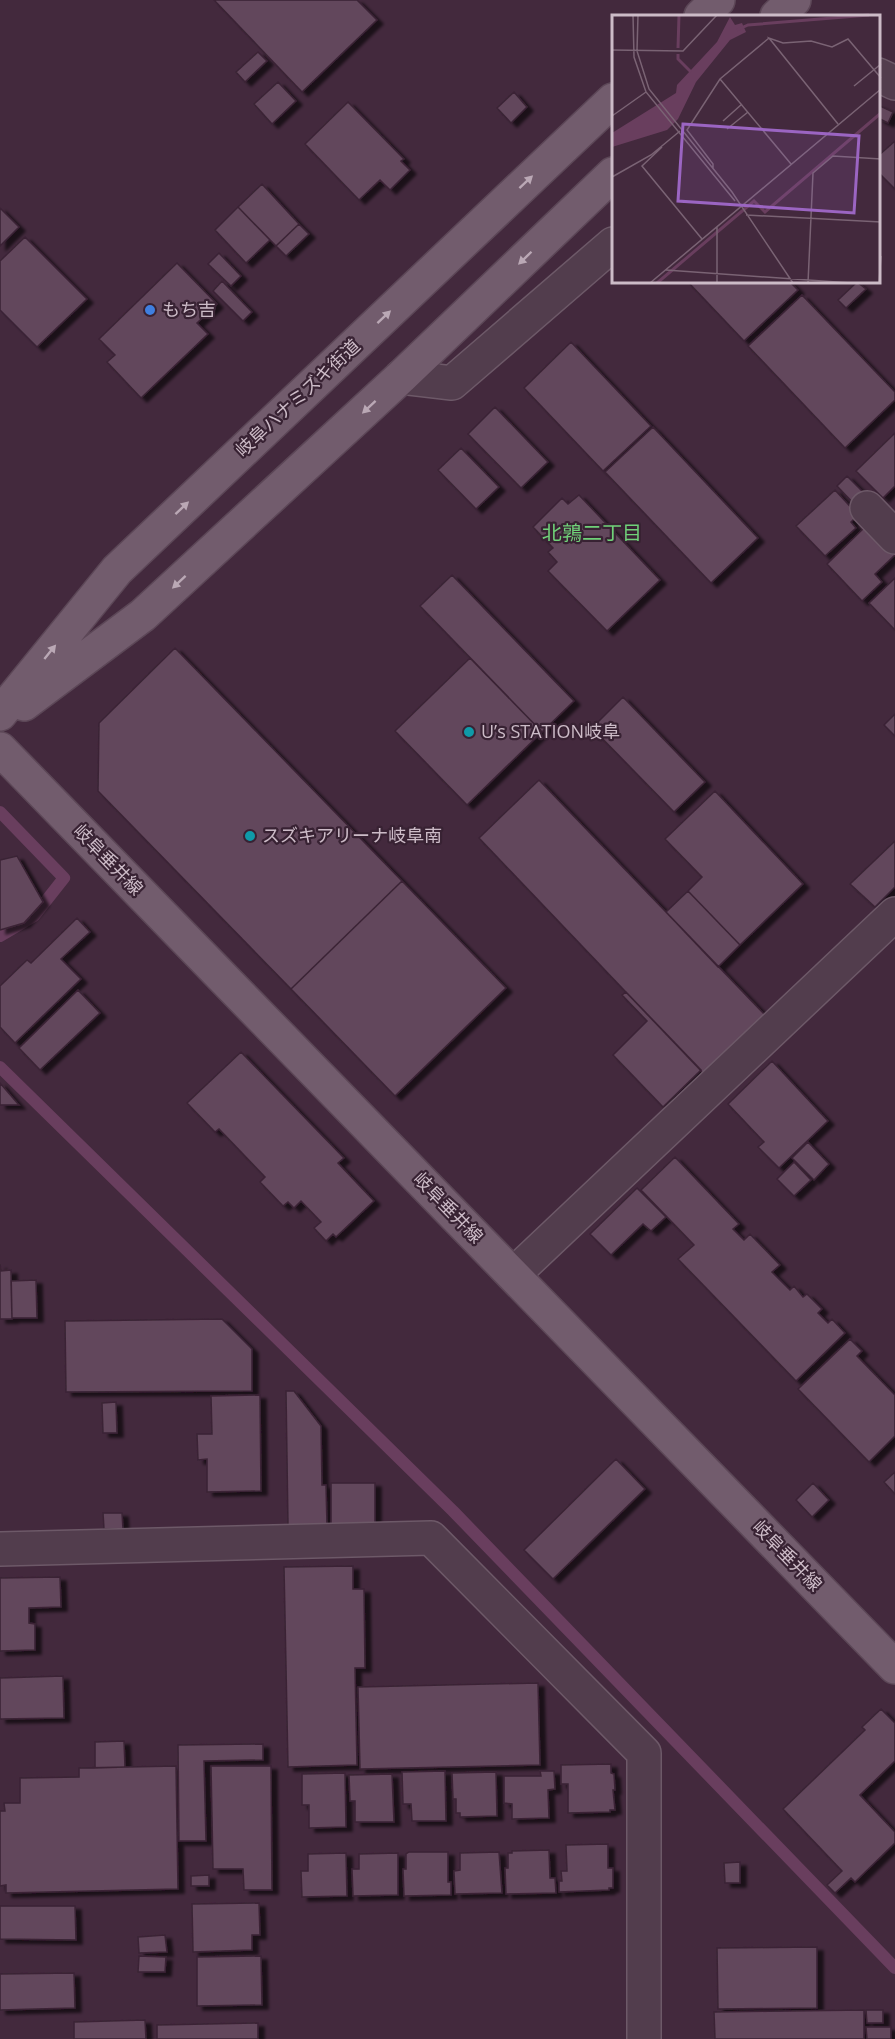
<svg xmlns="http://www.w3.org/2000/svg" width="895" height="2039" font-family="'Open Sans','Noto Sans JP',sans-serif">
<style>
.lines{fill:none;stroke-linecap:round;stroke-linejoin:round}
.stream{stroke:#693e5e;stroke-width:12}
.building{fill:#62465b;stroke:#3a2435;stroke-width:1.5;filter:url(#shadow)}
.minor-casing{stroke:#6d5968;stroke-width:36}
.primary-casing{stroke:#5c4757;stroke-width:36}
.minor{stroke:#523d4d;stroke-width:33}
.primary{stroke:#725c6d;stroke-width:33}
.oneway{fill:#baa8b5}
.shop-dot{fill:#3f7fe0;stroke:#382233;stroke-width:2}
.culture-dot{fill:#0f9aa8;stroke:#382233;stroke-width:2}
.labels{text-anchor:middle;stroke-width:4.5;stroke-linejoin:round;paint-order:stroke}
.poi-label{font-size:18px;fill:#ccbbc7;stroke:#382233;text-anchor:start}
.street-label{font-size:18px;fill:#ccbbc7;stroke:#382233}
.neighbourhood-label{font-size:20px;fill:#70d179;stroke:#382233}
.inset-river{fill:none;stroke:#693e5e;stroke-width:3}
.inset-road{fill:none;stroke:#7a6374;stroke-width:1.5}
.view{fill:#9b65c2;fill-opacity:0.15;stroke:#9b65c2;stroke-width:3}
.inset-edge{fill:none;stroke:#ccbbc7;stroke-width:3}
</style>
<defs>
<filter id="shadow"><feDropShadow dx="6" dy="4" stdDeviation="1.5" flood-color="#0009"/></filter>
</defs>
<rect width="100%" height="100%" fill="#43293d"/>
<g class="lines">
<!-- stream -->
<path class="stream" d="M 0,812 L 64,878 L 34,916 L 0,936
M 0,1067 L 453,1511 L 895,1968"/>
</g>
<!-- building -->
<path class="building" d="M 214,0 L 357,0 L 377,20 L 302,92 Z
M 258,52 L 267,61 L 245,82 L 236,72 Z
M 278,82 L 296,101 L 272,124 L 254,104 Z
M 514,92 L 527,107 L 511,123 L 497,108 Z
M 348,102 L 404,159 L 401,161 L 410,170 L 390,190 L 380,180 L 359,200 L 305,144 Z
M 878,105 L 893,112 L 888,123 L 878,118 Z
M 895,141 L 895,189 L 878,172 L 878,156 Z
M 262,184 L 299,224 L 276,246 L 238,207 Z
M 238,207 L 270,240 L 246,263 L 215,230 Z
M 0,208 L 19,227 L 0,246 Z
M 299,224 L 309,234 L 286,256 L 276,246 Z
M 25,237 L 87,299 L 37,347 L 0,310 L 0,261 Z
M 219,253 L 241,276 L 231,286 L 208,264 Z
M 177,263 L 217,304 L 197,323 L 208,334 L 141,398 L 107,362 L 115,355 L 99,339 Z
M 222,281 L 252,312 L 243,321 L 213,291 Z
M 688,282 L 790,282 L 798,290 L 744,341 Z
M 857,282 L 866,289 L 846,308 L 838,300 Z
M 802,295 L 895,392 L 895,400 L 845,448 L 748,346 Z
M 571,342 L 651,426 L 603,471 L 524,388 Z
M 495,407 L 548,462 L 521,488 L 468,434 Z
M 653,427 L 758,538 L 711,583 L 605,472 Z
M 895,433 L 895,486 L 883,498 L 856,471 Z
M 461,448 L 499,487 L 476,509 L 438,470 Z
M 847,476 L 867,496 L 857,507 L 837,486 Z
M 835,490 L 858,515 L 851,522 L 856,528 L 825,556 L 796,526 Z
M 579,495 L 660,580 L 607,631 L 548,571 L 557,562 L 548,552 L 553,548 L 533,527 L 562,498 L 568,504 Z
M 867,525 L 895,555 L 875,574 L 882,582 L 862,601 L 827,564 Z
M 452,575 L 574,701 L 542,732 L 420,606 Z
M 895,578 L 895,630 L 869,603 Z
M 175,648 L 402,881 L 291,989 L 98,791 L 99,723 Z
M 470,658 L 542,732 L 467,805 L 395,731 Z
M 623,697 L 705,782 L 674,812 L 592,728 Z
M 895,714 L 895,736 L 884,725 Z
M 539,780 L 766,1016 L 705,1075 L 479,838 Z
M 715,791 L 803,884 L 740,945 L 688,891 L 702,877 L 665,839 Z
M 895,841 L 895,887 L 875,907 L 850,884 Z
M 17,856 L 43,902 L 24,923 L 0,930 L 0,860 Z
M 402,881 L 506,988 L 395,1096 L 291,989 Z
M 688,891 L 740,945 L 718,967 L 666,912 Z
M 77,918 L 90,932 L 61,959 L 81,979 L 15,1043 L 0,1027 L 0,986 L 27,960 L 31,963 Z
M 78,990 L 100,1013 L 40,1070 L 19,1048 Z
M 626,992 L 701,1070 L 663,1107 L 613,1055 L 647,1021 L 622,995 Z
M 241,1052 L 344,1158 L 338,1163 L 374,1201 L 336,1237 L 333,1234 L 326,1241 L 314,1228 L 321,1222 L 301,1201 L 294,1208 L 288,1202 L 283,1206 L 260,1182 L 265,1177 L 219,1129 L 215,1132 L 187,1103 Z
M 772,1061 L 828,1121 L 779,1168 L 758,1147 L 764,1142 L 728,1104 Z
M 0,1083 L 19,1105 L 0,1105 Z
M 808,1142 L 829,1164 L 814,1180 L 792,1158 Z
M 675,1157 L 739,1224 L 733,1229 L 744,1240 L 750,1234 L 780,1265 L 772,1272 L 790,1290 L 794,1286 L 803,1297 L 807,1294 L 822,1309 L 818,1313 L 828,1323 L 832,1319 L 845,1333 L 796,1381 L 678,1259 L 694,1245 L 641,1190 Z
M 794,1162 L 811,1180 L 794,1196 L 777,1179 Z
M 637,1188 L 666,1217 L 651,1231 L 643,1224 L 611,1255 L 590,1234 Z
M 0,1264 L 1,1271 L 11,1270 L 12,1319 L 0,1319 Z
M 36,1280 L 37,1318 L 12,1318 L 11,1281 Z
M 222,1319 L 252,1349 L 252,1391 L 66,1392 L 65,1321 Z
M 850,1339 L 862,1351 L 857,1356 L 895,1395 L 895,1436 L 869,1462 L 798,1389 Z
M 286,1391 L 294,1391 L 321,1426 L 322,1485 L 326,1485 L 327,1526 L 288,1526 Z
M 260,1395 L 261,1491 L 207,1492 L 207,1459 L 198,1460 L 197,1434 L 212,1434 L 211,1396 Z
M 116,1402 L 117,1433 L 103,1433 L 102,1403 Z
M 616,1459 L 645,1489 L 553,1579 L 524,1550 Z
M 895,1472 L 895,1494 L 884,1482 Z
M 331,1483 L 375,1483 L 375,1525 L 331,1526 Z
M 813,1483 L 829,1500 L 812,1517 L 796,1500 Z
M 103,1513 L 122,1513 L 123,1529 L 104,1529 Z
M 353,1566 L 353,1589 L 364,1589 L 365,1668 L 355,1668 L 357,1765 L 288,1767 L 284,1567 Z
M 60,1577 L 61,1607 L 29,1608 L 29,1623 L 35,1624 L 35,1650 L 0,1651 L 0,1578 Z
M 63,1676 L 64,1718 L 0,1719 L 0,1678 Z
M 538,1683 L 540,1765 L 360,1769 L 358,1687 Z
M 881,1709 L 895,1723 L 895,1761 L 860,1795 L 895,1832 L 895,1843 L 855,1882 L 851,1878 L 835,1893 L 827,1885 L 842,1871 L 783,1809 L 865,1730 L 862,1727 Z
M 124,1741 L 125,1767 L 95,1768 L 95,1742 Z
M 263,1744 L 263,1760 L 204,1761 L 206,1841 L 179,1841 L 178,1745 Z
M 611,1764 L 611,1773 L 614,1774 L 615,1790 L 613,1790 L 615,1810 L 610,1810 L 610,1812 L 568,1813 L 568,1784 L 561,1784 L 561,1765 Z
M 176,1766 L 178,1889 L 6,1893 L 6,1885 L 0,1886 L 0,1811 L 5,1811 L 4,1803 L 20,1803 L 20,1778 L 79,1777 L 79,1768 Z
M 211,1766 L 271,1766 L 272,1890 L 244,1890 L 243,1869 L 213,1869 Z
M 445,1771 L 446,1821 L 412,1821 L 411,1804 L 403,1804 L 402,1772 Z
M 540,1771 L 554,1771 L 555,1789 L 548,1790 L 549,1818 L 512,1819 L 512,1804 L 504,1803 L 504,1776 L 541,1776 Z
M 496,1772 L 497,1816 L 460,1817 L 460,1813 L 456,1813 L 456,1799 L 453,1799 L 452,1773 Z
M 345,1773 L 346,1827 L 309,1828 L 309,1805 L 302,1805 L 302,1774 Z
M 392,1774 L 394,1822 L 355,1822 L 355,1801 L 350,1801 L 349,1775 Z
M 608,1844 L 608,1868 L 613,1868 L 613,1888 L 609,1888 L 609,1890 L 559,1892 L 559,1881 L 562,1881 L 561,1871 L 567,1871 L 566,1845 Z
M 549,1850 L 550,1878 L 555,1878 L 556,1893 L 506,1894 L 505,1868 L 508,1868 L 508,1853 L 512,1853 L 512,1851 Z
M 409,1852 L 448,1852 L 448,1882 L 451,1882 L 451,1895 L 404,1896 L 403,1869 L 406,1869 L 406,1854 Z
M 499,1852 L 502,1893 L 455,1894 L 454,1871 L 460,1870 L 460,1853 Z
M 346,1853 L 347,1896 L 302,1897 L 301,1871 L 308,1871 L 308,1854 Z
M 398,1853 L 398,1895 L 353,1896 L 352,1869 L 359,1869 L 359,1854 Z
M 740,1862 L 740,1883 L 725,1883 L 724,1863 Z
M 209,1875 L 209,1886 L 191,1886 L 191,1876 Z
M 259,1903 L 260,1935 L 252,1935 L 252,1950 L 193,1952 L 192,1904 Z
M 0,1906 L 75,1906 L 76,1940 L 0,1939 Z
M 165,1935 L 167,1952 L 139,1953 L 138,1937 Z
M 817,1947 L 817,2008 L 718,2009 L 717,1948 Z
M 139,1956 L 166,1957 L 165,1972 L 138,1972 Z
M 261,1956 L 262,2005 L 197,2006 L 197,1957 Z
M 74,1973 L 75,2008 L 0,2010 L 0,1974 Z
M 864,2010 L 864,2039 L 715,2039 L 714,2012 Z
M 866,2010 L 883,2010 L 883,2023 L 867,2023 Z
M 145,2020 L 146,2039 L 74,2039 L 74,2022 Z
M 258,2023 L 258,2039 L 157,2039 L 157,2025 Z
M 866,2027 L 891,2027 L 891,2039 L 867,2039 Z"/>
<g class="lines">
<!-- minor casing -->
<g class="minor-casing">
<path id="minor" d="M 878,75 L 895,83
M 401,377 L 452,383 L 613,244
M 867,508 L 895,537
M 513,1275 L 895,914
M 0,1549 L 431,1538 L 644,1753 L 644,2039"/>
</g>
<!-- primary casing -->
<g class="primary-casing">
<path id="primary" d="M 701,16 L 718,0
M 777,16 L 794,0
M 24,704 L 143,615 L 401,377 L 613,174
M 0,714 L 117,570 L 613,100
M 0,749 L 895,1667"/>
</g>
<!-- minor -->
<use href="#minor" class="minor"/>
<!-- primary -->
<use href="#primary" class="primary"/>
</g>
<!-- one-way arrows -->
<defs><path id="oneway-solid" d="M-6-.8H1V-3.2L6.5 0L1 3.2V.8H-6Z" transform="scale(1.5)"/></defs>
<g class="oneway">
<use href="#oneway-solid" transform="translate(526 182) rotate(-43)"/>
<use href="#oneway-solid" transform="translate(525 258) rotate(136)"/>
<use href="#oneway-solid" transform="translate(384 317) rotate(-43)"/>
<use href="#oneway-solid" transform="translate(369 407) rotate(137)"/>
<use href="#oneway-solid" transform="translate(182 508) rotate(-43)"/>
<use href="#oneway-solid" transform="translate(179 582) rotate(137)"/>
<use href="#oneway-solid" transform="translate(50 652) rotate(-51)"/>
</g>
<!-- markers -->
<circle class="shop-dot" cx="150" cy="310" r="6"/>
<g class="culture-dot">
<circle cx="469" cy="732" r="6"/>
<circle cx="250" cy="836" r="6"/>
</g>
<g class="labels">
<!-- poi labels -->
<g class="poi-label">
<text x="162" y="316">もち吉</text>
<text x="481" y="738">U’s STATION岐阜</text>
<text x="262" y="842">スズキアリーナ岐阜南</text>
</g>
<!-- street labels -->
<g class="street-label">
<text transform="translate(298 398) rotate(-43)" y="6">岐阜ハナミズキ街道</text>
<text transform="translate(108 860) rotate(46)" y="6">岐阜垂井線</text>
<text transform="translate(448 1208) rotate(46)" y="6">岐阜垂井線</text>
<text transform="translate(787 1556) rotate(46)" y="6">岐阜垂井線</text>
</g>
<!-- neighbourhood labels -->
<g class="neighbourhood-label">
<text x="592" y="540">北鶉二丁目</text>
</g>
</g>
<!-- overview -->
<g transform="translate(612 15)">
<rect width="268" height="268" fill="#43293d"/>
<path d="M 118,2 L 123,10 L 130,8 L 134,17 L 118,25 L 84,67 L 66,104 L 55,115 L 0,132 L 0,118 L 64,78 L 65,70 L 105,27 Z" fill="#693e5e"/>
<path class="inset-river" d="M 125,15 L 136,10 L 257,0M 66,33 L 67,0M 66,39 L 66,44 L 79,57M 123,202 L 142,186 L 153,197 L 269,98M 45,268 L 123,202"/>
<path class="inset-road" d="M 21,0 L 22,42 L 34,77 L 123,186M 26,0 L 25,36 L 37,74 L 120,177 L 181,268M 0,35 L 71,36 L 105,0M 108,64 L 179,149M 242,71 L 269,49M 0,101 L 34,77M 111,106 L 130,89M 226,109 L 157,23 L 171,28 L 199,26 L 220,32 L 236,24 L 269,63M 115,114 L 136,97M 50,132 L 30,151 L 90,224M 101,154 L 101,149 L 75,115 L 108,64 L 157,23M 0,162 L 39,140 L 68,116M 134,200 L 269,207M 54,255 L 239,268M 38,268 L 269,74M 105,268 L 105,212M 196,268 L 201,158 L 221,141 L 269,144M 267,268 L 269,241"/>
<path class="view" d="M 71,109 L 247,121 L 242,198 L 66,186 Z"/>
<rect width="268" height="268" class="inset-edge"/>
</g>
</svg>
